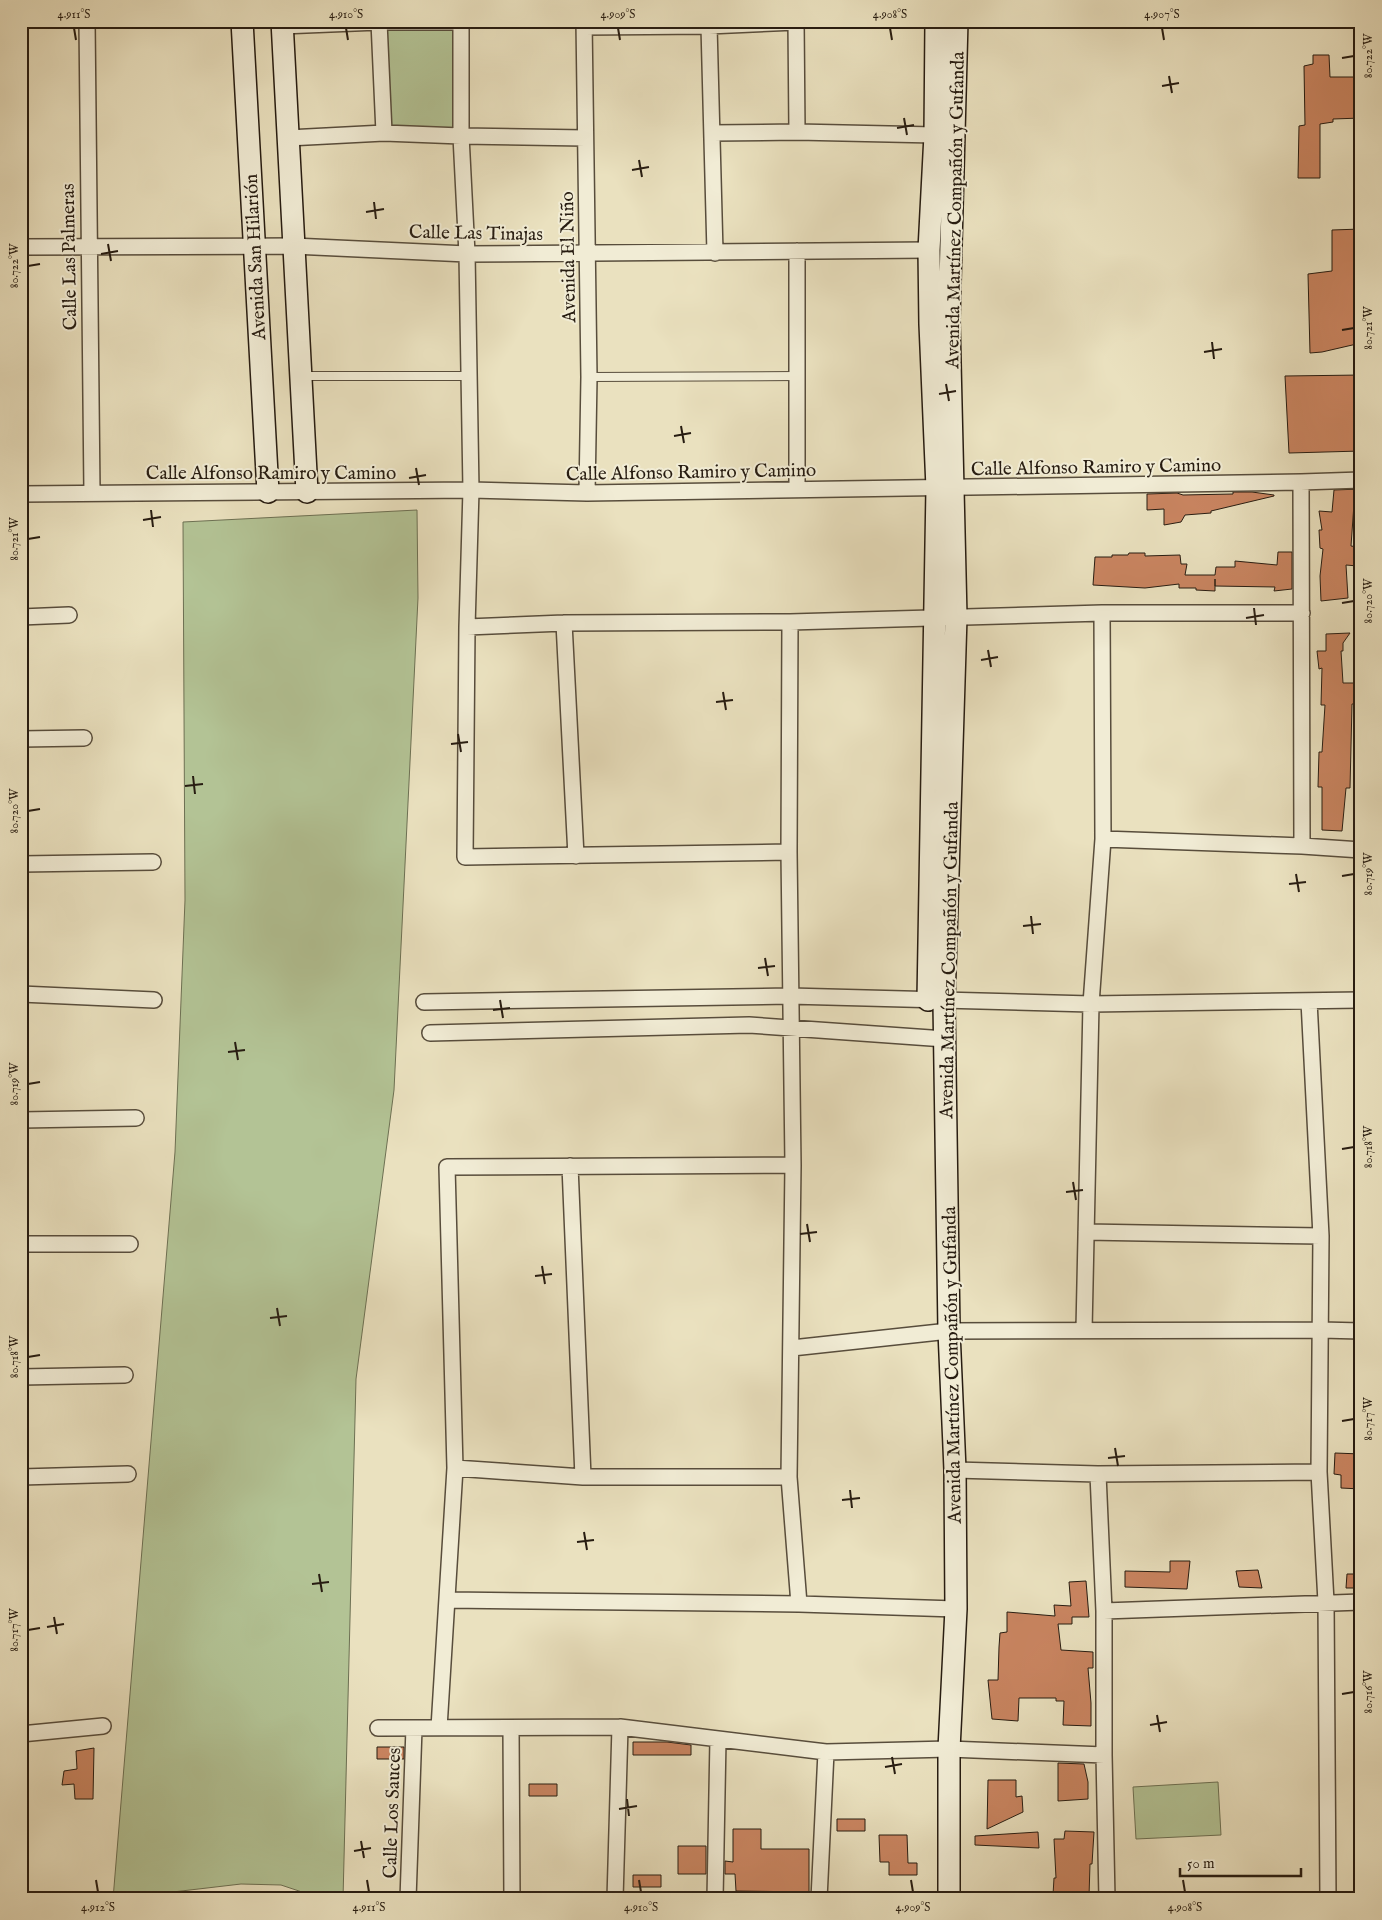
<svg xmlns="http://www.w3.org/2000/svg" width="1382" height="1920" font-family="'IM FELL English',serif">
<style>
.green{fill:#b3c395;stroke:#6d7053}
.building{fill:#ca8561;stroke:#271c11}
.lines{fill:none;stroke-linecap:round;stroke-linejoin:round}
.lane-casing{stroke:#584d3c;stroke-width:10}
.street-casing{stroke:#584d3c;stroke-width:18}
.secondary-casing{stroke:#271c11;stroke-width:24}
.lane{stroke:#f1ecd5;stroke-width:8}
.street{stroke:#f1ecd5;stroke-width:15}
.secondary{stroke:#f1ecd5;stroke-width:21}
.ticks{fill:none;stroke:#271c11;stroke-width:2}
.labels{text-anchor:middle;stroke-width:4;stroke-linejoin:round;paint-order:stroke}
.street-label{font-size:19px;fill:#271c11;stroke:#f1ecd5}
.neatline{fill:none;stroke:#271c11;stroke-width:2}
.ticks-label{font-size:12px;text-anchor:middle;fill:#271c11}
</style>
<rect width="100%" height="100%" fill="#eae1bf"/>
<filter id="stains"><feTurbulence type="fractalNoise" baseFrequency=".004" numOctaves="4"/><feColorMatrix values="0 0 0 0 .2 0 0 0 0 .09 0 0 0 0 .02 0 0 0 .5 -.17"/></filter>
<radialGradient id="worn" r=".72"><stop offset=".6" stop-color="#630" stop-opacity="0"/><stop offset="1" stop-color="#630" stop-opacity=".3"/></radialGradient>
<!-- green -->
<path class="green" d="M 379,22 L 461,22 L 461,136 L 384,133 Z
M 417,510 L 418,598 L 394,1090 L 356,1379 L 343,1899 L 323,1899 L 281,1885 L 241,1884 L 113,1899 L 175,1152 L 185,900 L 183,522 Z
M 1218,1782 L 1221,1835 L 1136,1839 L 1133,1787 Z"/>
<!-- building -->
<path class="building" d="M 1313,55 L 1329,55 L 1330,77 L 1361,77 L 1361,118 L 1333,119 L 1333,122 L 1320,124 L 1320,178 L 1298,178 L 1299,126 L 1305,125 L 1304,66 L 1313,64 Z
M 1361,229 L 1361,343 L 1322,352 L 1310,353 L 1308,274 L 1332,271 L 1332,230 Z
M 1361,375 L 1361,451 L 1289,453 L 1285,376 Z
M 1361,489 L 1361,504 L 1354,504 L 1351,546 L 1358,547 L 1358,566 L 1346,565 L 1348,598 L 1321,601 L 1320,576 L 1323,549 L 1320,548 L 1319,530 L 1322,530 L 1319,511 L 1332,512 L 1334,490 Z
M 1233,492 L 1252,492 L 1274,495 L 1274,496 L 1211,511 L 1211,513 L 1185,515 L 1181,522 L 1164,525 L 1164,509 L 1147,510 L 1147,494 L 1177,493 L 1183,495 L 1233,494 Z
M 1278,552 L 1292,552 L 1292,589 L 1274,591 L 1275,587 L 1215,586 L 1215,579 L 1215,591 L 1196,590 L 1196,588 L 1179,588 L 1179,584 L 1145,588 L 1093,585 L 1095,557 L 1112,557 L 1112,555 L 1128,555 L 1129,553 L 1145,553 L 1145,556 L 1180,555 L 1181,564 L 1187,564 L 1185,575 L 1215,575 L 1216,567 L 1235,567 L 1235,561 L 1277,565 Z
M 1350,633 L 1343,643 L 1343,651 L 1341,651 L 1343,683 L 1356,683 L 1356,704 L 1352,704 L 1350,788 L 1346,788 L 1342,831 L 1322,830 L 1322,787 L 1318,787 L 1319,752 L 1322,752 L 1325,705 L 1321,705 L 1322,668 L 1319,669 L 1317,651 L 1326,651 L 1326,634 Z
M 1335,1453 L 1361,1454 L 1361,1489 L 1341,1488 L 1341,1475 L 1334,1474 Z
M 1170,1561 L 1190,1561 L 1187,1589 L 1125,1587 L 1125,1571 L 1170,1572 Z
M 1258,1570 L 1262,1588 L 1239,1587 L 1236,1571 Z
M 1347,1574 L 1361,1574 L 1361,1588 L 1346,1588 Z
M 1086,1581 L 1089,1617 L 1072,1617 L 1072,1624 L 1058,1624 L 1061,1650 L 1093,1652 L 1093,1668 L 1088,1668 L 1091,1703 L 1091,1726 L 1063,1725 L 1064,1701 L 1056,1701 L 1056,1698 L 1019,1698 L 1018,1721 L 992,1719 L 988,1680 L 998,1680 L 999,1647 L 1000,1633 L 1007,1632 L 1007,1612 L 1055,1616 L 1054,1605 L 1071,1606 L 1069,1582 Z
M 633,1742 L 667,1742 L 691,1745 L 691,1755 L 633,1755 Z
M 377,1747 L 404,1747 L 404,1759 L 377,1759 Z
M 94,1748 L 93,1799 L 75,1799 L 74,1784 L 62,1785 L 64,1771 L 77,1769 L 76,1751 Z
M 1058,1763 L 1084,1764 L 1088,1782 L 1088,1799 L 1058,1801 Z
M 988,1780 L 1016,1780 L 1016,1797 L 1022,1796 L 1023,1812 L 987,1829 Z
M 529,1784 L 557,1784 L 557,1796 L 529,1796 Z
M 837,1819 L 865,1819 L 865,1831 L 837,1831 Z
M 733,1829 L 761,1829 L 761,1849 L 809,1849 L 809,1892 L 736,1891 L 735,1874 L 725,1874 L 725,1861 L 733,1862 Z
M 1065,1831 L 1094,1832 L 1092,1864 L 1090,1864 L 1089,1896 L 1053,1895 L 1054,1878 L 1056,1878 L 1054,1839 L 1064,1839 Z
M 1038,1832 L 1039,1848 L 975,1845 L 975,1836 Z
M 879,1835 L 907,1835 L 908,1863 L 917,1863 L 917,1875 L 889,1875 L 889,1862 L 880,1862 Z
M 678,1846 L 706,1846 L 706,1874 L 678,1874 Z
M 633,1875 L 661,1875 L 661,1887 L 633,1887 Z"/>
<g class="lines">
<!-- lane casing -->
<g class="lane-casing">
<path id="lane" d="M 302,376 L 470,376
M 589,377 L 798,376
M 1354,1331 L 1361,1316"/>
</g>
<!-- street casing -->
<g class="street-casing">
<path id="street" d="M 87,21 L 92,493
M 461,21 L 461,136 L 467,254 L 471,490 L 467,627 L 465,857 L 789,852
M 584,21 L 589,377 L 587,493
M 796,21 L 797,132
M 379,22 L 384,133
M 282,26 L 379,22 L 461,22
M 709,26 L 715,253
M 584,27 L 709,26 L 796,22
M 712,133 L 797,132 L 935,135
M 288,138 L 384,133 L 461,136 L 585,138
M 21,247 L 293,246 L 467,254 L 929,250
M 797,251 L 797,490
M 1301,482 L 1302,846
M 21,494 L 471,490 L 587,493 L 1301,482 L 1361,480
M 21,617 L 69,615
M 790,622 L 789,852 L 793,1165 L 789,1477 L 799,1604
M 564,623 L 576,856
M 467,627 L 564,623 L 790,622 L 1102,613 L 1302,613
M 21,739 L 84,738
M 1103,839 L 1302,846 L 1361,850
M 21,864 L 153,862
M 21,994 L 154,1000
M 1309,1001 L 1321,1236 L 1319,1472 L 1326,1602 L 1328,1899
M 424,1002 L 790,996 L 1091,1004 L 1361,1000
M 430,1033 L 749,1025 L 945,1039
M 21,1120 L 136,1118
M 570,1166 L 583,1477
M 1086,1232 L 1321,1236
M 21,1244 L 130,1244
M 1084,1330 L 1091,1004 L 1103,839 L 1102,613
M 792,1348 L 949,1331 L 1321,1330 L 1361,1331
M 21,1377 L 125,1375
M 455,1468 L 583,1477 L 789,1477
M 955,1470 L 1098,1474 L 1319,1472
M 1098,1474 L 1104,1611 L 1104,1755 L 1107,1899
M 21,1477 L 128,1474
M 447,1600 L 799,1604 L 956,1609
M 1104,1611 L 1361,1602
M 378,1728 L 620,1727 L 826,1752 L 949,1749 L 1104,1755
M 439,1728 L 455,1468 L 447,1167 L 793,1165
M 511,1728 L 512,1899
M 21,1734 L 103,1726
M 408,1899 L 414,1728
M 615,1899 L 620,1727
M 715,1899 L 718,1739
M 819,1899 L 826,1752"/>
</g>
<!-- secondary casing -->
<g class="secondary-casing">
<path id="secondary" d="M 242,21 L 268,492
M 282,21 L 307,492
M 928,1000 L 937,488 L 930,324 L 929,250 L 935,135 L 936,21
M 949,1899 L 949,1749 L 956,1609 L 955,1470 L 949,1331 L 944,1002 L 956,617 L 949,320 L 957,21"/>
</g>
<!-- lane -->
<use href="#lane" class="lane"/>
<!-- street -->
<use href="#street" class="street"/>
<!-- secondary -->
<use href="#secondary" class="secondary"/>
</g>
<!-- ticks -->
<path class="ticks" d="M 74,28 L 76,40M 346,28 L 348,40M 618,28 L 620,40M 890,28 L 892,40M 1162,28 L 1164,40M 1342,58 L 1354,56M 1169,76 L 1172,93M 1162,86 L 1179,83M 904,118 L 907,135M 897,128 L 914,125M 639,160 L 642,177M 632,170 L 649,167M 374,202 L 376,219M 366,212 L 384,209M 108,244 L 111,261M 101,254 L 118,251M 28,266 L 40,264M 1342,330 L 1354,328M 1212,342 L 1214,359M 1204,352 L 1222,349M 946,384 L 949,401M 939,394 L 956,391M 681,426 L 684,443M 674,436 L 691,433M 416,468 L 419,485M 409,478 L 426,475M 151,510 L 153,527M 143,520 L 161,517M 28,539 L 40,537M 1342,603 L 1354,601M 1254,608 L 1256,625M 1246,618 L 1264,615M 988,650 L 991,667M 981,660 L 998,657M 723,692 L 726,710M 716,702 L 733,700M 458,734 L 461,752M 451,744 L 468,742M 193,776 L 195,794M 185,786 L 203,784M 28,811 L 40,809M 1296,874 L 1299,892M 1342,876 L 1354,874M 1289,884 L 1306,882M 1031,916 L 1033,934M 1023,926 L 1041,924M 765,958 L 768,976M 758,968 L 775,966M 500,1000 L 503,1018M 493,1010 L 510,1008M 235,1042 L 238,1060M 228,1052 L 245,1050M 28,1084 L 40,1082M 1342,1149 L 1354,1147M 1073,1182 L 1076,1200M 1066,1192 L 1083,1190M 807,1224 L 810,1242M 800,1234 L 817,1232M 542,1266 L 545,1284M 535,1276 L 552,1274M 277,1308 L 280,1326M 270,1318 L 287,1316M 28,1357 L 40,1355M 1342,1421 L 1354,1419M 1115,1448 L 1118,1466M 1108,1458 L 1125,1456M 850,1490 L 852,1508M 842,1500 L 860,1498M 584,1532 L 587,1550M 577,1542 L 594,1540M 319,1574 L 322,1592M 312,1584 L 329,1582M 54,1617 L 57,1634M 47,1627 L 64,1624M 28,1630 L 40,1628M 1342,1694 L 1354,1692M 1157,1715 L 1160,1732M 1150,1725 L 1167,1722M 892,1757 L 895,1774M 885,1767 L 902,1764M 627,1799 L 629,1816M 619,1809 L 637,1806M 361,1841 L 364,1858M 354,1851 L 371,1848M 96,1880 L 98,1892M 367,1880 L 369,1892M 639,1880 L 641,1892M 911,1880 L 913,1892M 1183,1880 L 1185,1892"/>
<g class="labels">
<!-- street labels -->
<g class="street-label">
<text transform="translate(954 210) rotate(-89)" y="7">Avenida Martínez Compañón y Gufanda</text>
<text transform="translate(476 232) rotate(1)" y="7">Calle Las Tinajas</text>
<text transform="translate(68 257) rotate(-91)" y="7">Calle Las Palmeras</text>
<text transform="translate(254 257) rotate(-93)" y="7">Avenida San Hilarión</text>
<text transform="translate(567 257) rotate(-91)" y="7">Avenida El Niño</text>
<text transform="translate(1096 466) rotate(-1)" y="7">Calle Alfonso Ramiro y Camino</text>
<text transform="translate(691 471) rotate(-1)" y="7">Calle Alfonso Ramiro y Camino</text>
<text x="271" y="479">Calle Alfonso Ramiro y Camino</text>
<text transform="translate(948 960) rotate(-89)" y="7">Avenida Martínez Compañón y Gufanda</text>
<text transform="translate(951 1365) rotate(-91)" y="7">Avenida Martínez Compañón y Gufanda</text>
<text transform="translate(391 1813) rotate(-88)" y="7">Calle Los Sauces</text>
</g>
</g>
<!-- margin -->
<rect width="1382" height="1920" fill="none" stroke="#eae1bf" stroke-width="55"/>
<!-- scale -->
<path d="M1180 1868v8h121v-8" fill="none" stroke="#271c11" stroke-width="2.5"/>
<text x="1187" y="1868" font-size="15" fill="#271c11" stroke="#f1ecd5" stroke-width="4" paint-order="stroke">50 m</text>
<rect x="28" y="28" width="1326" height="1864" class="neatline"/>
<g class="ticks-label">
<text x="74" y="18">4.911°S</text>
<text x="346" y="18">4.910°S</text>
<text x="618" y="18">4.909°S</text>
<text x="890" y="18">4.908°S</text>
<text x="1162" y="18">4.907°S</text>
<text transform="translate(1368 56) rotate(-90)" y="4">80.722°W</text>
<text transform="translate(14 266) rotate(-90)" y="4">80.722°W</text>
<text transform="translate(1368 328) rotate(-90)" y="4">80.721°W</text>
<text transform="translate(14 539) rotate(-90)" y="4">80.721°W</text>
<text transform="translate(1368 601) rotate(-90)" y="4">80.720°W</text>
<text transform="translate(14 811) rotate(-90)" y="4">80.720°W</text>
<text transform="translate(1368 874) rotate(-90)" y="4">80.719°W</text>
<text transform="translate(14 1084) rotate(-90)" y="4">80.719°W</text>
<text transform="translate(1368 1147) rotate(-90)" y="4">80.718°W</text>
<text transform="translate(14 1357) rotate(-90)" y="4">80.718°W</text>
<text transform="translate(1368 1419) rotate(-90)" y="4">80.717°W</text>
<text transform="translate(14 1630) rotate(-90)" y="4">80.717°W</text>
<text transform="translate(1368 1692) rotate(-90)" y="4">80.716°W</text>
<text x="98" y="1911">4.912°S</text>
<text x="369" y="1911">4.911°S</text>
<text x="641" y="1911">4.910°S</text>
<text x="913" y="1911">4.909°S</text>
<text x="1185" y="1911">4.908°S</text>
</g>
<rect width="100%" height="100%" filter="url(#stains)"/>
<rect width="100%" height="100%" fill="url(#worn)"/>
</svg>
